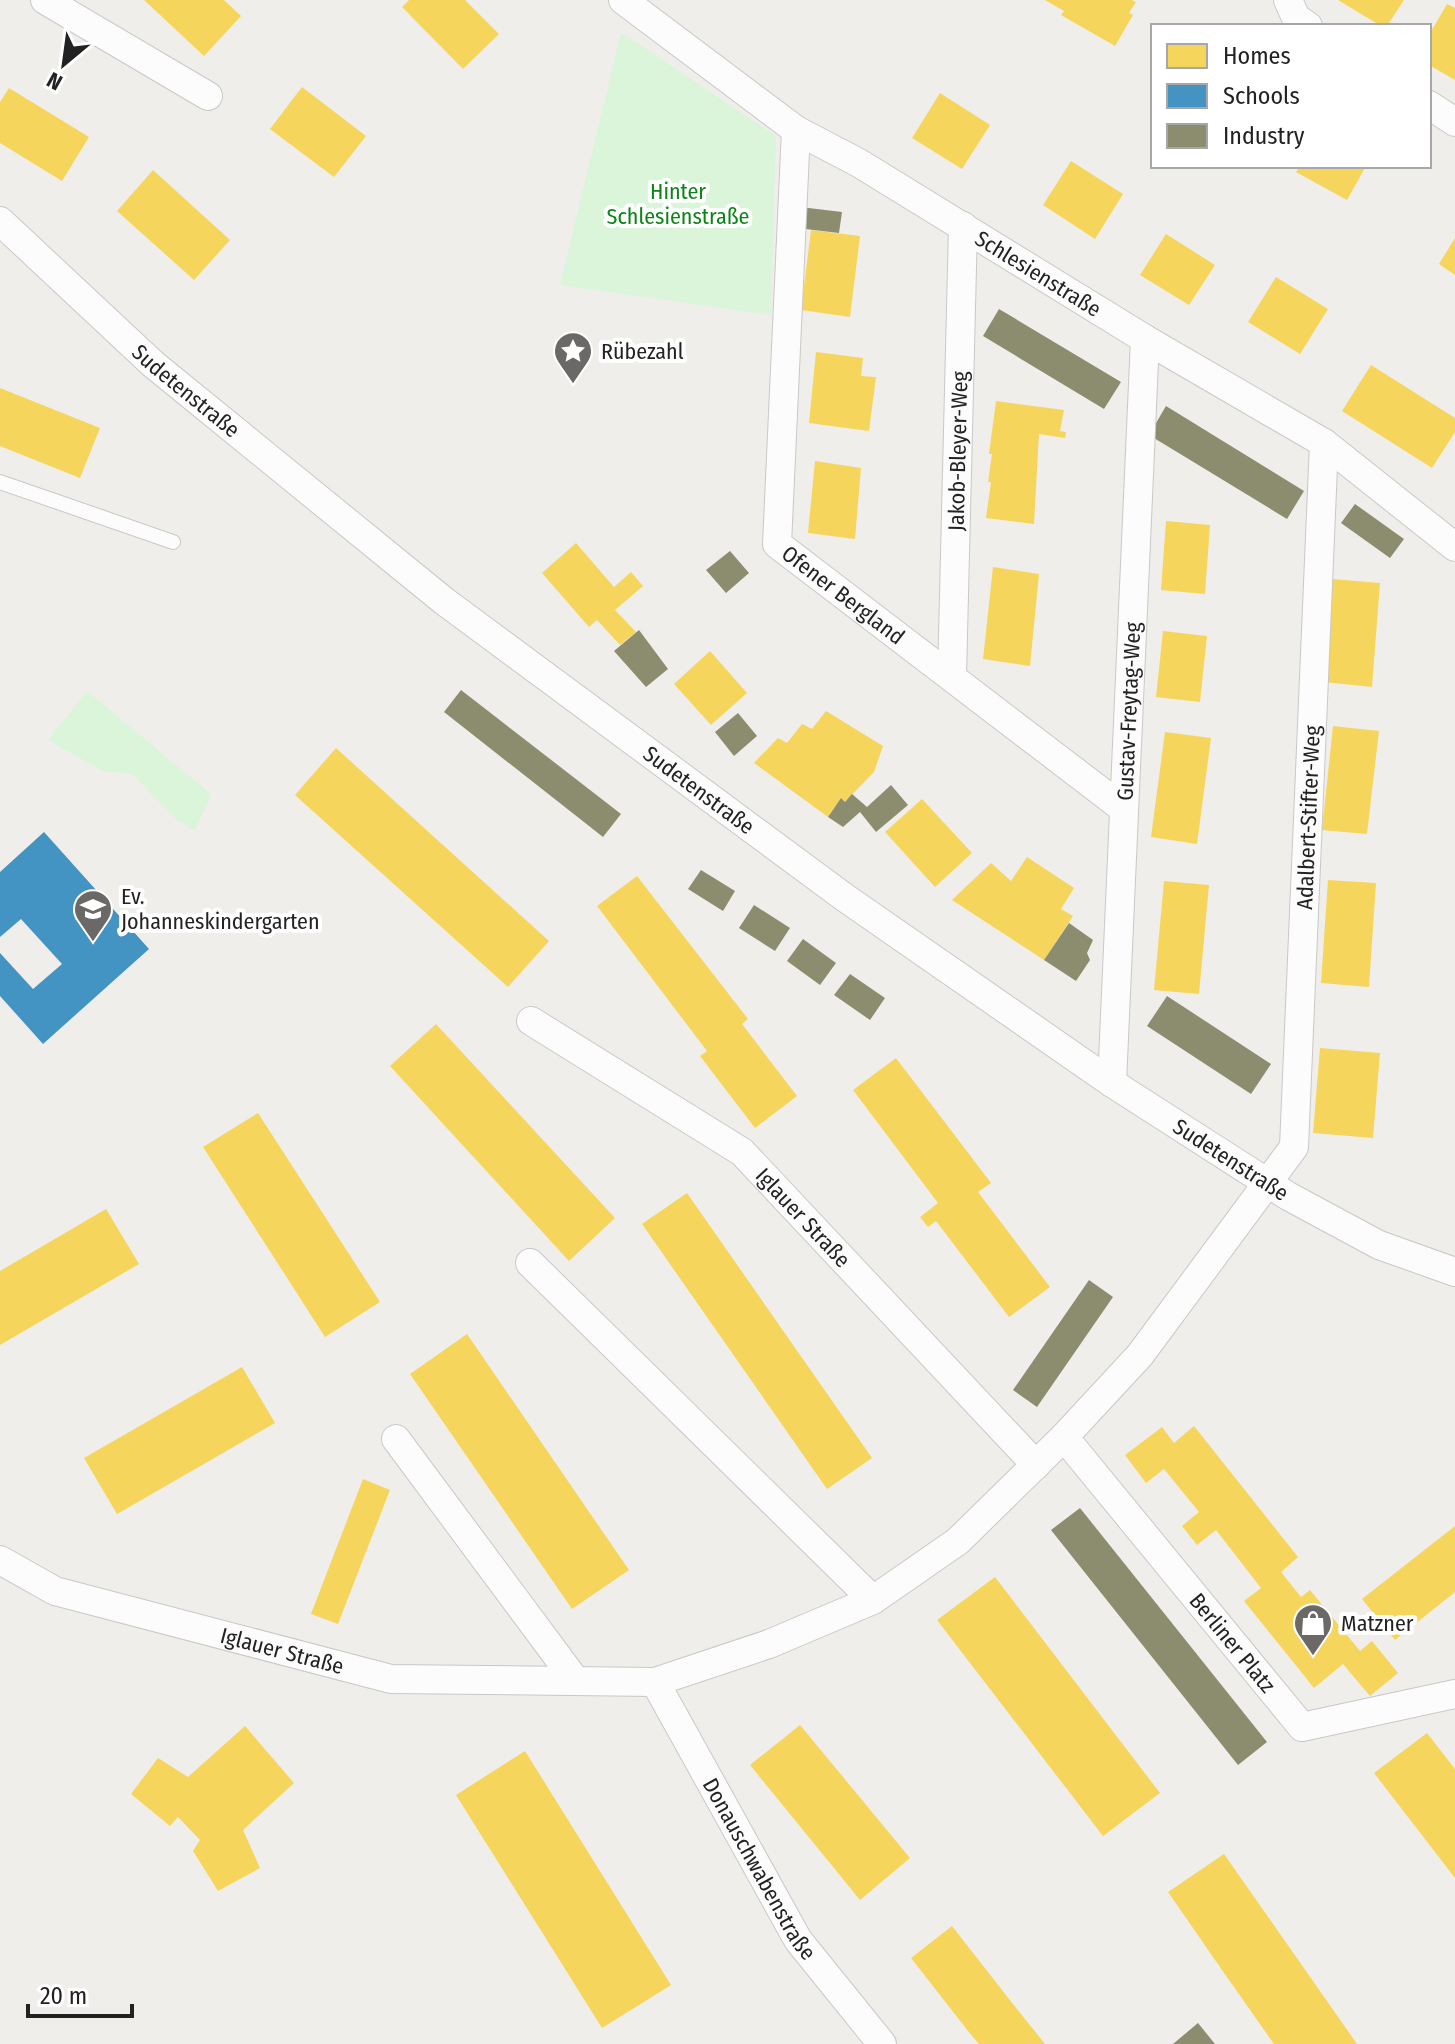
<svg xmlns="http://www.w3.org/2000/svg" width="1455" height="2044" font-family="'Fira Sans Condensed',sans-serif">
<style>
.park{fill:#daf5da}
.homes{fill:#f6d55c}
.schools{fill:#4393c3}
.industry{fill:#8c8c6e}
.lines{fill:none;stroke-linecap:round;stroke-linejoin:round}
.service-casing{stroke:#c9c8c7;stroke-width:16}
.minor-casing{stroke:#c9c8c7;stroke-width:30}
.service{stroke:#fdfcfc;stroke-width:14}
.minor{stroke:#fdfcfc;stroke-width:28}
.labels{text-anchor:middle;stroke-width:8;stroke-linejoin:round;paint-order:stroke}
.park-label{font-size:22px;fill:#0c8416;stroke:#fff}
.street-label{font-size:22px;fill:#222;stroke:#fff}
.poi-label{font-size:22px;fill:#222;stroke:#fff;text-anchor:start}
</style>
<rect width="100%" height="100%" fill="#f0eeeb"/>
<!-- park -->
<path class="park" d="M 621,32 L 776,136 L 771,315 L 560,285 Z
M 87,691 L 211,794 L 195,831 L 177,820 L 132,774 L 103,771 L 48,740 Z"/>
<!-- homes -->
<path class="homes" d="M 144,0 L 224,0 L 241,16 L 204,56 Z
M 409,0 L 465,0 L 499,34 L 463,69 L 402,7 Z
M 1045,0 L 1132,0 L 1136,2 L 1129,13 L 1133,15 L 1115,46 L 1061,15 L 1064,11 Z
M 1338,0 L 1404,0 L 1387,26 L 1381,26 Z
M 1447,4 L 1455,8 L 1455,80 L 1429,65 L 1429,35 Z
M 302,87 L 366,136 L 334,177 L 270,129 Z
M 9,88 L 89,137 L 62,181 L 0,143 L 0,102 Z
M 940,93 L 990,125 L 962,169 L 912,138 Z
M 1071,161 L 1123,194 L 1095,239 L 1043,205 Z
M 1300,166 L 1366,166 L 1347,200 L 1296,172 Z
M 153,170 L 230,240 L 194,280 L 117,211 Z
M 811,230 L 860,236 L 850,317 L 801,310 Z
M 1166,234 L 1215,265 L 1189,305 L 1140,275 Z
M 1455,238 L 1455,275 L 1439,264 Z
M 1276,277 L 1328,309 L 1300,354 L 1248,322 Z
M 816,352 L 863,358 L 861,376 L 876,377 L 869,431 L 809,423 Z
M 1371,365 L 1455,418 L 1455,432 L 1432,468 L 1342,411 Z
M 0,388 L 100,428 L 80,478 L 0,446 Z
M 996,401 L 1064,410 L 1060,431 L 1066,432 L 1065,438 L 1039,434 L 1034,524 L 986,518 L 991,482 L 988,482 L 992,454 L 989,454 Z
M 815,461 L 861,468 L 855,539 L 808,533 Z
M 1166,521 L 1210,525 L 1205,594 L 1161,590 Z
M 576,543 L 614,587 L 631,572 L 643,586 L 615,610 L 636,632 L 620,645 L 597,620 L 589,627 L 542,573 Z
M 993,567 L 1039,574 L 1030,666 L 983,659 Z
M 1332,579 L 1380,583 L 1372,687 L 1324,682 Z
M 1163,631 L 1207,636 L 1200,702 L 1156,697 Z
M 710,651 L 747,693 L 711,725 L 674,684 Z
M 826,711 L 883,746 L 874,772 L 845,802 L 841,798 L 828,817 L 754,763 L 778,738 L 787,743 L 802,724 L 812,729 Z
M 1333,726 L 1379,731 L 1367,834 L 1322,830 Z
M 1165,732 L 1211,738 L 1197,844 L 1151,837 Z
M 336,748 L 549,941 L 508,987 L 295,795 Z
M 922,799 L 972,853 L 935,887 L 885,832 Z
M 1027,857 L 1074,888 L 1061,909 L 1073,916 L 1044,960 L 952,900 L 991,863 L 1011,881 Z
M 637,876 L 748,1019 L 742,1024 L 797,1096 L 755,1128 L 700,1056 L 707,1051 L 597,906 Z
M 1328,880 L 1376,883 L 1369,987 L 1321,983 Z
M 1164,881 L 1209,885 L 1199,994 L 1154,990 Z
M 436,1024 L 615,1218 L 569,1261 L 390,1066 Z
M 1320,1048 L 1380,1053 L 1373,1138 L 1313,1133 Z
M 896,1058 L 991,1183 L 978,1192 L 1050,1287 L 1009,1317 L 936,1221 L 928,1227 L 920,1217 L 938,1203 L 853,1090 Z
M 258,1113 L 380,1302 L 325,1337 L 203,1147 Z
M 687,1193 L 872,1458 L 827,1489 L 642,1224 Z
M 106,1209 L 139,1264 L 0,1345 L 0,1271 Z
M 467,1334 L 629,1570 L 572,1609 L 410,1374 Z
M 242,1367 L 275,1423 L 117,1514 L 84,1458 Z
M 1194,1426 L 1298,1557 L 1281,1572 L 1301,1597 L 1310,1590 L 1360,1651 L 1372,1641 L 1398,1673 L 1370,1696 L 1343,1664 L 1314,1688 L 1244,1601 L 1261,1588 L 1216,1530 L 1197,1545 L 1182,1526 L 1199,1512 L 1164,1469 L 1146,1483 L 1125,1455 L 1162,1427 L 1174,1443 Z
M 363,1479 L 390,1490 L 338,1624 L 311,1614 Z
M 1455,1526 L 1455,1592 L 1395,1640 L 1362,1599 Z
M 995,1577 L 1160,1793 L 1103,1836 L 937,1620 Z
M 800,1725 L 910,1858 L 860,1900 L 750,1765 Z
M 245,1726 L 294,1783 L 243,1830 L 260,1868 L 218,1891 L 193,1851 L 200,1840 L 178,1817 L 170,1826 L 131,1794 L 158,1758 L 188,1777 Z
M 1427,1733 L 1455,1769 L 1455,1878 L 1374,1773 Z
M 525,1751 L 671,1985 L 602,2028 L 456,1795 Z
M 1224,1854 L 1278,1931 L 1357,2044 L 1274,2044 L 1222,1970 L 1168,1892 Z
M 952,1926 L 1009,1999 L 1045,2044 L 979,2044 L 968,2031 L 911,1958 Z"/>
<!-- schools -->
<path class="schools" d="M 44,832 L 149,949 L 43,1044 L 0,996 L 0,953 L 33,989 L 62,964 L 21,919 L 0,937 L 0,872 Z"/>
<!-- industry -->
<path class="industry" d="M 800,207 L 842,212 L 839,233 L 797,228 Z
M 999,309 L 1121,382 L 1104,409 L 983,336 Z
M 1166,406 L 1304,491 L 1287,519 L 1149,435 Z
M 1355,504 L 1404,539 L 1390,558 L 1341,523 Z
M 730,551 L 749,573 L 726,593 L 706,570 Z
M 639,630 L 668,669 L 646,687 L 614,651 Z
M 461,690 L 621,814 L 603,837 L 444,712 Z
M 738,713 L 757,736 L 734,756 L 715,732 Z
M 891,785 L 908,805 L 876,832 L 860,812 L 843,827 L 828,817 L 841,798 L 845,802 L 852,794 L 867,807 Z
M 701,870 L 735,891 L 723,911 L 688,889 Z
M 754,905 L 790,928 L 775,951 L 739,928 Z
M 1069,923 L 1093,940 L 1087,953 L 1090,960 L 1076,981 L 1044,960 Z
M 803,939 L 836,963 L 820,985 L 787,961 Z
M 850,974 L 885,998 L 870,1020 L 834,995 Z
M 1167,996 L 1271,1064 L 1251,1094 L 1147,1026 Z
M 1089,1280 L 1113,1297 L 1037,1407 L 1013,1390 Z
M 1080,1508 L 1267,1742 L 1238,1765 L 1051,1530 Z
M 1198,2023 L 1215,2044 L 1173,2044 Z"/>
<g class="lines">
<!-- service casing -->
<g class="service-casing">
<path id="service" d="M 0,482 L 173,542"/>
</g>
<!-- minor casing -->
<g class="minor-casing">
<g id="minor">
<path d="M 45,0 L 208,96"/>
<path id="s1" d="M 623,0 L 796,130 L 859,163 L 1145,339 L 1324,443 L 1455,547"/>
<path d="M 1288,0 L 1296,18 L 1308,26"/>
<path d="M 1429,105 L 1455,122"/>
<path id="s2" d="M 796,130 L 777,544 L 1124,809"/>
<path id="s3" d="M 0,221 L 153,364 L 444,601 L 844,897 L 1112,1083 L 1288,1196 L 1379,1245 L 1455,1272"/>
<path id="s4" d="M 952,677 L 963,226"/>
<path id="s5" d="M 531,1021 L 742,1152 L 1036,1465"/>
<path id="s6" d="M 1112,1083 L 1145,339"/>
<path d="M 530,1263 L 873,1600"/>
<path id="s7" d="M 1064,1437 L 1302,1727 L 1455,1694"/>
<path d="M 396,1439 L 575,1680"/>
<path id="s8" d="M 0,1560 L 55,1591 L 391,1679 L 655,1682 L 769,1644 L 873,1600 L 958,1541 L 1064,1437 L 1140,1355 L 1294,1147 L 1324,443"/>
<path id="s9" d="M 655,1682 L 798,1940 L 882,2044"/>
</g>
</g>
<!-- service -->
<use href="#service" class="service"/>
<!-- minor -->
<use href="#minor" class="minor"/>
</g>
<!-- icons -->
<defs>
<g id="sight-pin" transform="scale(2)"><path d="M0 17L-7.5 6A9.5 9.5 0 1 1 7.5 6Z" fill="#6a6968" stroke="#fff"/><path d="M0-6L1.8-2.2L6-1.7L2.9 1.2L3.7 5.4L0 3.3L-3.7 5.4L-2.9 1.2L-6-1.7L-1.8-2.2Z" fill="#fff"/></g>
<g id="school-pin" transform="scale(2)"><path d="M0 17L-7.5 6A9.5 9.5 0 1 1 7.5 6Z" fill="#6a6968" stroke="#fff"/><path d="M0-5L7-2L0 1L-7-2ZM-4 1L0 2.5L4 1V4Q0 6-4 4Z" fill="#fff"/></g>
<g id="shop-pin" transform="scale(2)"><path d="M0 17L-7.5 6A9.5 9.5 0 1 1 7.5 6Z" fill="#6a6968" stroke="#fff"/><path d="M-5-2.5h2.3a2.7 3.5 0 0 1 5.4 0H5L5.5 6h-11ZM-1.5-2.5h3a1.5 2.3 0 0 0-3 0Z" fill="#fff"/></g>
</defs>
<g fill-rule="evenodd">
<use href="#sight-pin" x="573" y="351"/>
<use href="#school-pin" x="93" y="909"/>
<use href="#shop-pin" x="1313" y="1623"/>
</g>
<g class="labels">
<!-- park labels -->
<g class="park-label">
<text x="678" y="199">Hinter<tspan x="678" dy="25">Schlesienstraße</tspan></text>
</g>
<!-- street labels -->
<g class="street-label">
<text dy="8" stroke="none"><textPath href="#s1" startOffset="498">Schlesienstraße</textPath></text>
<text dy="8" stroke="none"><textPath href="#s3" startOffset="252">Sudetenstraße</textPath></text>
<text dy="8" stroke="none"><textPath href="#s4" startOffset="226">Jakob-Bleyer-Weg</textPath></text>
<text dy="8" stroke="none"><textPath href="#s2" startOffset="498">Ofener Bergland</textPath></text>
<text dy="8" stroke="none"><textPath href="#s6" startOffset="372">Gustav-Freytag-Weg</textPath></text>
<text dy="8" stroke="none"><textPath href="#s3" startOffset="902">Sudetenstraße</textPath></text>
<text dy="8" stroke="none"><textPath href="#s8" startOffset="1860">Adalbert-Stifter-Weg</textPath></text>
<text dy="8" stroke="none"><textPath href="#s3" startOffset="1550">Sudetenstraße</textPath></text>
<text dy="8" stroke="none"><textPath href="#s5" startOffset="338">Iglauer Straße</textPath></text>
<text dy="8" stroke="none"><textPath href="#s7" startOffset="266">Berliner Platz</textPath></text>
<text dy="8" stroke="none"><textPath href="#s8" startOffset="298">Iglauer Straße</textPath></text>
<text dy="8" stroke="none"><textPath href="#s9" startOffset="214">Donauschwabenstraße</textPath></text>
</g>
<!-- poi labels -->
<g class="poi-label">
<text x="601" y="359">Rübezahl</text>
<text x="121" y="904">Ev.<tspan x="121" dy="25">Johanneskindergarten</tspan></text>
<text x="1341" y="1631">Matzner</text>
</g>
</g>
<!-- legend -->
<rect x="1151" y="24" width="280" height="144" fill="#ffffff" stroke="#a7a7a7" stroke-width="2"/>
<rect x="1167" y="44" width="40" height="24" fill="#f6d55c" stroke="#a7a7a7" stroke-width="2"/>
<text x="1223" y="64" font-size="24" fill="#222222">Homes</text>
<rect x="1167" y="84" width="40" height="24" fill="#4393c3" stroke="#a7a7a7" stroke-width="2"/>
<text x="1223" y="104" font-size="24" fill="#222222">Schools</text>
<rect x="1167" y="124" width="40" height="24" fill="#8c8c6e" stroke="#a7a7a7" stroke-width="2"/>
<text x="1223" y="144" font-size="24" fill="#222222">Industry</text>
<!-- north arrow -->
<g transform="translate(64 64) rotate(209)" stroke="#ffffff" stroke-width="6" paint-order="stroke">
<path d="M0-6L14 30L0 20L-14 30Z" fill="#222222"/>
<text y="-12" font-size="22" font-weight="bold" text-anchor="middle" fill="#222222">N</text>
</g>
<!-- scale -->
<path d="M28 2004v12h104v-12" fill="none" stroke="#222222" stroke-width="4"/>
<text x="40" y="2004" font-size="24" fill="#222222" stroke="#ffffff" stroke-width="6" paint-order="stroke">20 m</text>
</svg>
